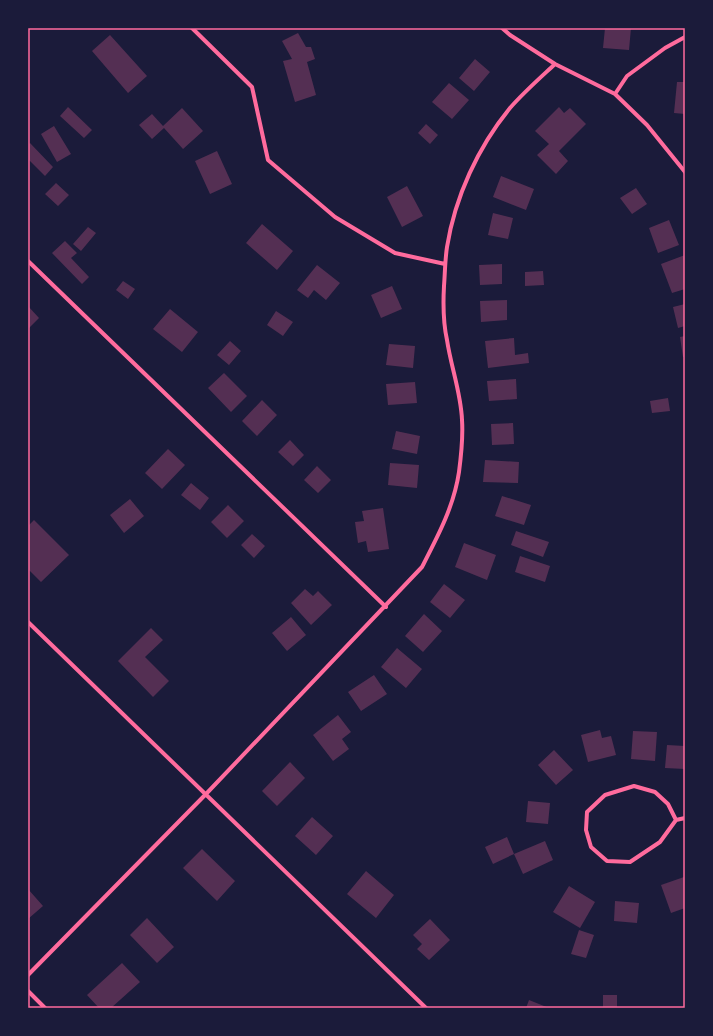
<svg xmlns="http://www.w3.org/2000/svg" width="713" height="1036" font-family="'Work Sans',sans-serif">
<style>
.building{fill:#542f53}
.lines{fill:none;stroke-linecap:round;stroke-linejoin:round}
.minor{stroke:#ff6b9d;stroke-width:4}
.neatline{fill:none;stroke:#ff6b9d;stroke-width:1.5}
</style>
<rect width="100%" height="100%" fill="#1b1b3a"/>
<!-- building -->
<path class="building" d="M 605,28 L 631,28 L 629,50 L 603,48 Z
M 298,33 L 306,47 L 311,47 L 315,59 L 307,62 L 316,95 L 295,102 L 283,61 L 292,59 L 282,41 Z
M 110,35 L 147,76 L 128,93 L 92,51 Z
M 475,59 L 490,72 L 474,91 L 459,78 Z
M 677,82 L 685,82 L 685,114 L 674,113 Z
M 449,83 L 469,100 L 452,119 L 432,102 Z
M 68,107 L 92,130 L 84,138 L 60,116 Z
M 559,107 L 564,113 L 570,108 L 586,124 L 559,151 L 568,161 L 556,174 L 537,155 L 549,144 L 535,131 Z
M 182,108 L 203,131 L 183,149 L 164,128 L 152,139 L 139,125 L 152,114 L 163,126 Z
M 426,124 L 438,135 L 430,144 L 418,133 Z
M 54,126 L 71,154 L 57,162 L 41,134 Z
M 30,143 L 53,167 L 45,176 L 28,159 L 28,145 Z
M 217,151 L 232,184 L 210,194 L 195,161 Z
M 501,176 L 534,189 L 526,210 L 493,197 Z
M 56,183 L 69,195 L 58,206 L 45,194 Z
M 407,186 L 423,216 L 402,227 L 387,197 Z
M 636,188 L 647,204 L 632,214 L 620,198 Z
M 493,213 L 513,218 L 508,239 L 488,235 Z
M 669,220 L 679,245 L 658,253 L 649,228 Z
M 262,224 L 293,251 L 277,270 L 246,243 Z
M 88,227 L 96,233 L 81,251 L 73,244 Z
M 65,241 L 77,253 L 71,258 L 89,277 L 82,284 L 52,253 Z
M 685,255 L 685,289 L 672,293 L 661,264 Z
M 502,264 L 502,284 L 480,285 L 479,265 Z
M 317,265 L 340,283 L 326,300 L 314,290 L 308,298 L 297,290 Z
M 543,271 L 544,285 L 525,286 L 525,272 Z
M 123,281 L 135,289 L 128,299 L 116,290 Z
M 392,286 L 402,309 L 381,318 L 371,295 Z
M 507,300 L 507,320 L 481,322 L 480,301 Z
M 685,304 L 685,326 L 678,328 L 673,307 Z
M 28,306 L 39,318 L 28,329 Z
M 170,309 L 198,332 L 182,352 L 153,329 Z
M 276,311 L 293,322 L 283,336 L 267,325 Z
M 685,336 L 685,357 L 683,357 L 680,337 Z
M 514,338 L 515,355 L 528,353 L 529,363 L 488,368 L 485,341 Z
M 230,341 L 241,351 L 229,365 L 217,355 Z
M 389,344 L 415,346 L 413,368 L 386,365 Z
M 224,373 L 247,396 L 231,412 L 208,388 Z
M 516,379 L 517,399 L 489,401 L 487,381 Z
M 415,382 L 417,403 L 388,405 L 386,384 Z
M 668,398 L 670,411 L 652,413 L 650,401 Z
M 262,400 L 277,415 L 257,436 L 242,421 Z
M 513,423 L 514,444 L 492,445 L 491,424 Z
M 396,431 L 420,436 L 417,454 L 392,449 Z
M 290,440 L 304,455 L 293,466 L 278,452 Z
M 168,449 L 185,465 L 162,489 L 145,473 Z
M 485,460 L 519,462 L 518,483 L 483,482 Z
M 390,463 L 419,465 L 417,488 L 388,485 Z
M 317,466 L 331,480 L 318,493 L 304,480 Z
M 191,483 L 209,498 L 200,510 L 181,495 Z
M 502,496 L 531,505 L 524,525 L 495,516 Z
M 130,499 L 144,516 L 124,533 L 110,515 Z
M 228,505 L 244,521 L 227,538 L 211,522 Z
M 383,508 L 389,549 L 368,552 L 366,541 L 358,543 L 355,522 L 364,521 L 362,511 Z
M 34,520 L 69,555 L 41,582 L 28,569 L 28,526 Z
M 516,531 L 549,542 L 543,557 L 511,545 Z
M 252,534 L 265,546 L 254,558 L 241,545 Z
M 464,543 L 496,555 L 487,580 L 455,567 Z
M 520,556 L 550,566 L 545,582 L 515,572 Z
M 444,584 L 465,600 L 450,618 L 430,602 Z
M 305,589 L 313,596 L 318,591 L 332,605 L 311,625 L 291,603 Z
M 424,614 L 442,631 L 423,652 L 405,636 Z
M 291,617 L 306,635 L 287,651 L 272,633 Z
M 151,628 L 163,640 L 145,657 L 169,681 L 153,697 L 118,661 Z
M 397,648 L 422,669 L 406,688 L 381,667 Z
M 374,675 L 387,694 L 361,711 L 348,692 Z
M 338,715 L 351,732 L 342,739 L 349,749 L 333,761 L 313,735 Z
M 600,730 L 602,738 L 611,736 L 616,755 L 588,762 L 581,735 Z
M 633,731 L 657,732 L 655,761 L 631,759 Z
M 667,745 L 685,746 L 685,769 L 665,768 Z
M 554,750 L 573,770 L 556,785 L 538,765 Z
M 290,762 L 305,778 L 277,806 L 262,791 Z
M 528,801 L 550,803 L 548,824 L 526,822 Z
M 312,817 L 333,836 L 316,855 L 295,836 Z
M 507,837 L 514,854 L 493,864 L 485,847 Z
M 545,841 L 553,860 L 523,874 L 514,854 Z
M 202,849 L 235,881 L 217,901 L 183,868 Z
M 366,871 L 394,895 L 376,918 L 347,894 Z
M 684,877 L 685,908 L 671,913 L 661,885 Z
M 569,886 L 595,902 L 580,928 L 553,912 Z
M 28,889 L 43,906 L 28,919 Z
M 615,901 L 639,903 L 637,923 L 614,921 Z
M 147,918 L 174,947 L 157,963 L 130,935 Z
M 430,919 L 450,940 L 429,960 L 417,949 L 422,944 L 413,935 Z
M 579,930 L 594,935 L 586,958 L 571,954 Z
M 122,963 L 140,982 L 111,1008 L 99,1008 L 87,995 Z
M 603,995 L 617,995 L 617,1008 L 603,1008 Z
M 529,1000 L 549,1008 L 526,1008 Z"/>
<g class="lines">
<!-- minor -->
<path class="minor" d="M 192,28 L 252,87 L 268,160 L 335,217 L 395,253 L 445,264
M 502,28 L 510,35 L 555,64 L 615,94 L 647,125 L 685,172
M 615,94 L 627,76 L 665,48 L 685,37
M 28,261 L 386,607
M 28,622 L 426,1008
M 676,820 L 668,804 L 655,792 L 634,786 L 605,795 L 587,812 L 586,830 L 591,847 L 607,861 L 630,862 L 660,842 L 676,820 L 685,818
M 28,975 L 206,794 L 422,567 C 438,536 454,506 459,472 C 461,457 463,435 462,420 C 461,393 451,367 447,340 C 443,322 443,304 444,286 C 445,273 445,260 447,247 C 455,197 478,147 510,108 C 524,92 540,78 555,64
M 28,991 L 45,1008"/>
</g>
<!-- border -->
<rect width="713" height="1036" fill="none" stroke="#1b1b3a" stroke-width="58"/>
<rect x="29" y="29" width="655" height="978" class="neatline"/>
</svg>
